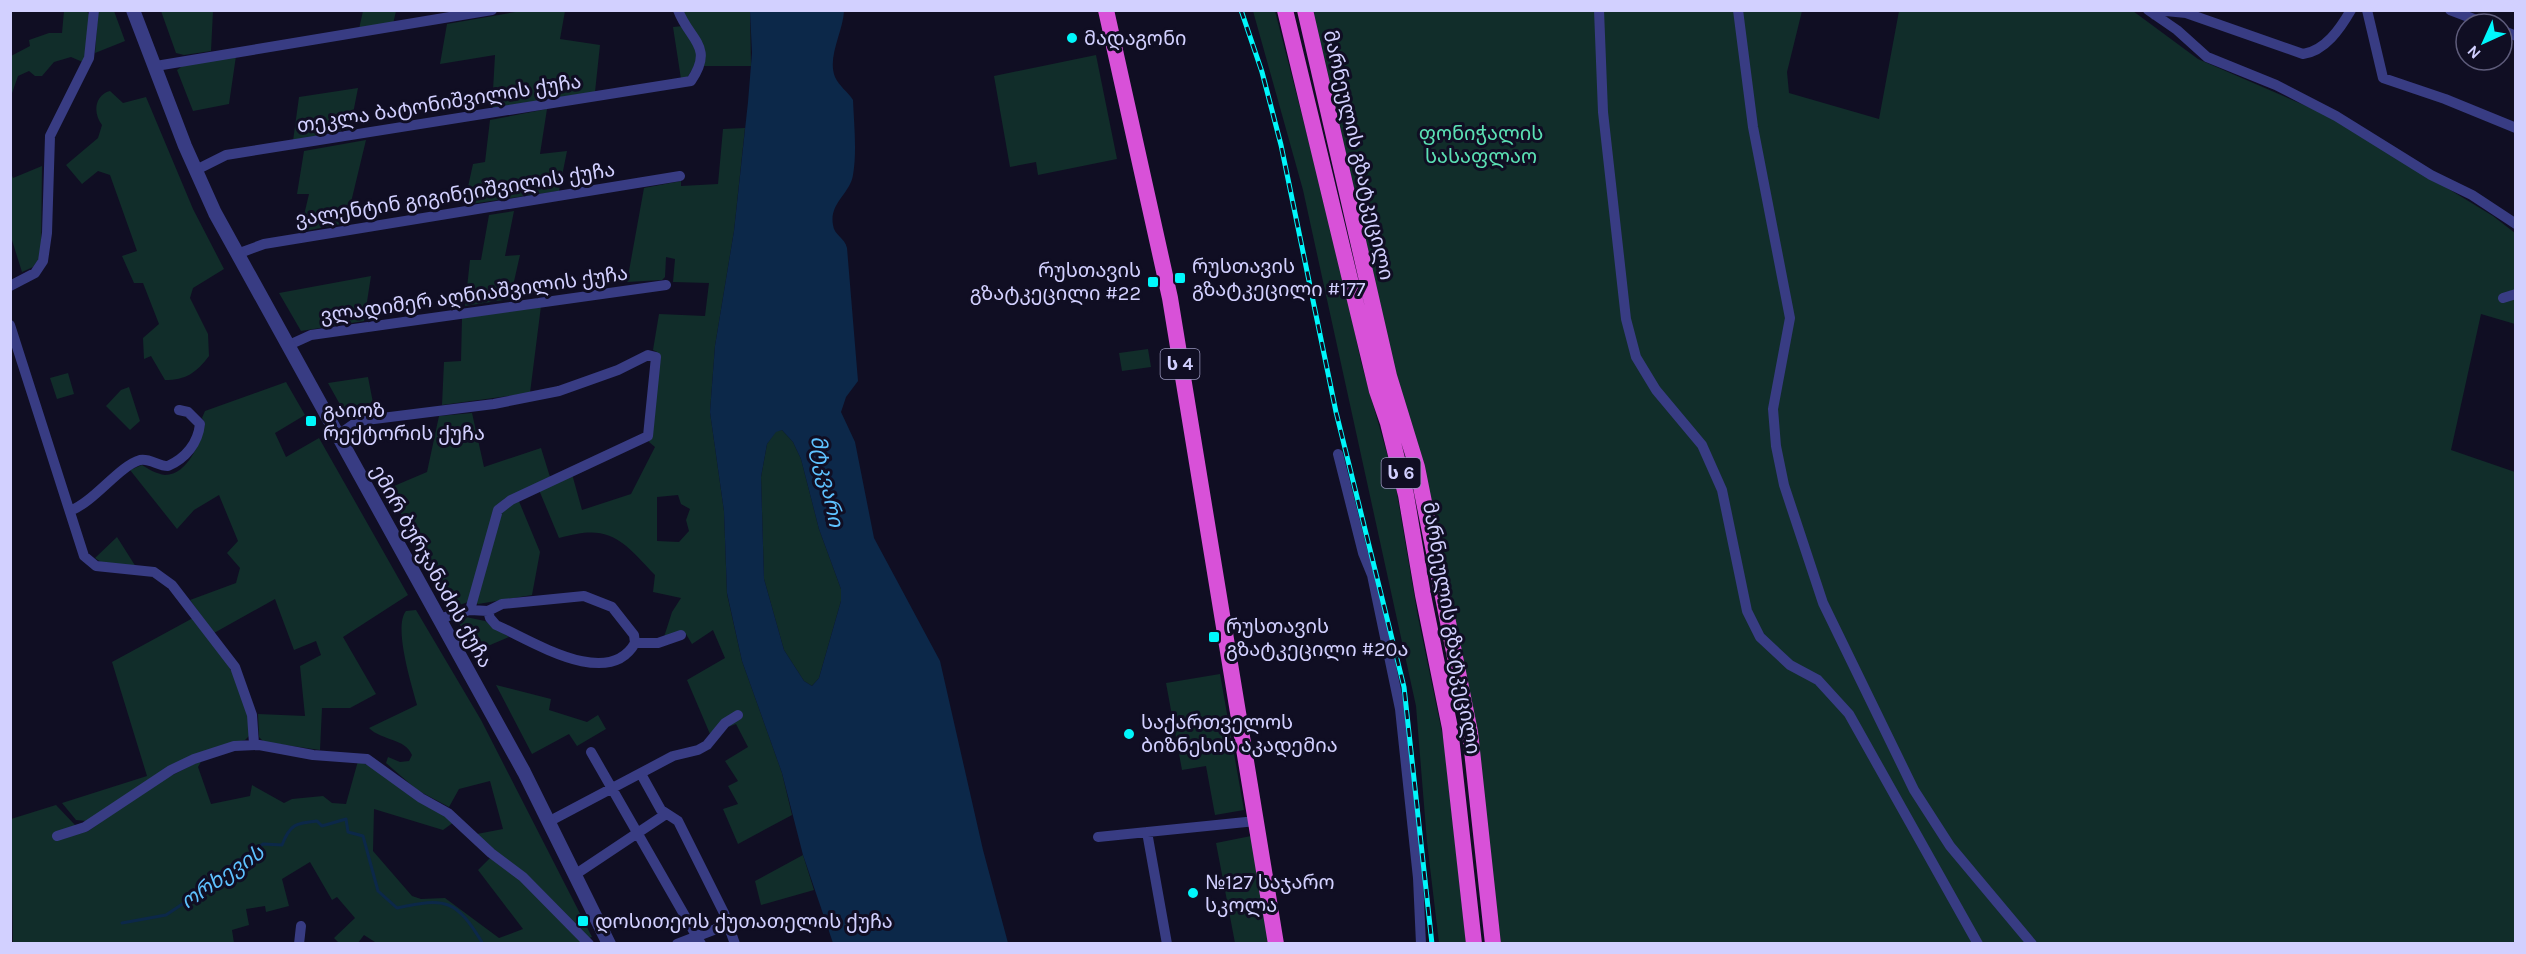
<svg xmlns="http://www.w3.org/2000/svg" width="2526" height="954" font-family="Karla,'Noto Sans Georgian',sans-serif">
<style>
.green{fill:#112d2a;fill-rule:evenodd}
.water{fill:#0c2849;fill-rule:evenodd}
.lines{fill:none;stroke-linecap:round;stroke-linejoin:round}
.stream{stroke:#0c2849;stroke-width:3}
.minor{stroke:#383c83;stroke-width:10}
.tertiary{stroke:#383c83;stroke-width:14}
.trunk{stroke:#d851d8;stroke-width:16}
.rail-casing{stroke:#00f7fb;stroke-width:5}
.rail{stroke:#100e23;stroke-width:3;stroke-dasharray:9;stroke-linecap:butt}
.poi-dot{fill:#00f7fb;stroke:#100e23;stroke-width:2}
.labels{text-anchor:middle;stroke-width:6;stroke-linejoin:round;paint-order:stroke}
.shield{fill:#100e23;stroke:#9896bd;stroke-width:1.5}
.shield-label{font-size:18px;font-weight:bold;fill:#d2d0ff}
.poi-label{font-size:20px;fill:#d2d0ff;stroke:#100e23;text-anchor:start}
.street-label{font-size:20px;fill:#d2d0ff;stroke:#100e23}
.park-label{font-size:20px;fill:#5be0b4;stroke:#100e23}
.water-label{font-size:21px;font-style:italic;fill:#5ec2ff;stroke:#100e23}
</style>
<rect width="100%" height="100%" fill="#100e23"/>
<!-- green -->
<path class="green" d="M 64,11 L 87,11 L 89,15 L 85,63 L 71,57 L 54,62 L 42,76 L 35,76 L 29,71 L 18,76 L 11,96 L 11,56 L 30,46 L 29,40 L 49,33 L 62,33 Z
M 98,11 L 114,11 L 125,41 L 95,53 Z
M 161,11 L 213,11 L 211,51 L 184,55 L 176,53 Z
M 363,11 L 396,11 L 393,24 L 359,29 Z
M 521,11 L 565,11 L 560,39 L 600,45 L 595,92 L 492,108 L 495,55 L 440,64 L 447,24 Z
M 681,11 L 750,11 L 751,66 L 703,66 Z
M 1253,11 L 1275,11 L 1340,262 L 1361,362 L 1395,482 L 1418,617 L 1444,742 L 1466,943 L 1439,943 L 1427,842 L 1416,706 L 1303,190 Z
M 1307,11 L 1802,11 L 1787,72 L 1789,93 L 1879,119 L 1899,11 L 2133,11 L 2198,59 L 2327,115 L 2493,216 L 2515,233 L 2515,324 L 2481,314 L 2451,450 L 2515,472 L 2515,943 L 1501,943 L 1480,771 L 1395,384 Z
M 683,26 L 690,32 L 699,58 L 687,78 L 681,79 L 673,27 Z
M 1096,55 L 1117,159 L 1038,175 L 1036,162 L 1010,167 L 994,76 Z
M 236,56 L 229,104 L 193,111 L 177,70 L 185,64 Z
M 358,88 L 350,129 L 293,141 L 299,97 Z
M 110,91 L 123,103 L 146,97 L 193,209 L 224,269 L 193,288 L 190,298 L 208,334 L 209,356 C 196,373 186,380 165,380 L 151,356 L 144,359 L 143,338 L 159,324 L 143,283 L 134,283 L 122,256 L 137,251 L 110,175 L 98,171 L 82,184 L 66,165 L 98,138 L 102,125 C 93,114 94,95 110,91 Z
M 547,109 L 540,154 L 567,151 L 559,191 L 464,205 L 473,164 L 485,162 L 490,120 Z
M 745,128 L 734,231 L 715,346 L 710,412 L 724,511 L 727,594 L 742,661 L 782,773 L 792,815 L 738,844 L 723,809 L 738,804 L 728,786 L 738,781 L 725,761 L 748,747 L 736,724 L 710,734 L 687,680 L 725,658 L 713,630 L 692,644 L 686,634 L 664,637 L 672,612 L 681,598 L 653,592 L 655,575 C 621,539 610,523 559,538 L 539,490 L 572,474 L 582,510 L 631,494 L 655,447 L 649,442 L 657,352 L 653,350 L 659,314 L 705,316 L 709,283 L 673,282 L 675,259 L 666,257 L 665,277 L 662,280 L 627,282 L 644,188 L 681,181 L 681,186 L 718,184 L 723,129 ZM 678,495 L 681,504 L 690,509 L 686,520 L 689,531 L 679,542 L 657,541 L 657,497 Z
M 366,140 L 346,223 L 300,232 L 309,194 L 297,194 L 304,151 Z
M 42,166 L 41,256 L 33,267 L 22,272 L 11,237 L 10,170 L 13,178 Z
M 514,211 L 505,256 L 520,255 L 510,299 L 465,306 L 470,260 L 481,260 L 489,215 Z
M 371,276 L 364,321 L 301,331 L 279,293 Z
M 541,306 L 530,393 L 442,405 L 444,362 L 461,361 L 462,318 Z
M 1148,349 L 1151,367 L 1122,371 L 1119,353 Z
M 68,373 L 74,394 L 57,399 L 50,378 Z
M 368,377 L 375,413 L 347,417 L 328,383 Z
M 286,382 L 305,415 L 275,433 L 286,457 L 319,438 L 408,595 L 343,637 L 376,694 L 350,708 L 322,708 L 320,750 L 264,742 L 259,737 L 258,714 L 305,716 L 300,666 L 321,655 L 316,641 L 294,650 L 275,599 L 214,633 L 190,600 L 236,583 L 240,568 L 227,553 L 238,541 L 219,495 L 194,510 L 177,529 L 130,470 L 142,465 C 148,469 157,474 165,475 C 188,475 201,441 205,423 L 202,418 L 205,411 Z
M 129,387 L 140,421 L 130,430 L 106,406 L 121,390 Z
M 472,413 L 484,467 L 541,448 L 550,477 L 504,499 L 468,602 L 454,607 L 387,489 L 427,472 L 439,416 Z
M 782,430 L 793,442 L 801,459 L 819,529 L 841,589 L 841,601 L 819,678 L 812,686 L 804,681 L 784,650 L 764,579 L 761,477 L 767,444 L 776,431 Z
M 518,499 L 540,552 L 532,595 L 478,604 L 475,602 L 499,513 Z
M 117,537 L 136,567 L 104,564 L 95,558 Z
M 416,610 L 481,720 L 592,937 L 589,938 L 477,834 L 503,829 L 490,781 L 459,789 L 449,807 L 417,790 L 386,763 L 388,757 L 400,762 L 409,761 L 412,755 C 405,738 382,741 369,728 L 417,705 C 412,686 393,627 406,611 Z
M 466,617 L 485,621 L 509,637 L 476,651 L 458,622 Z
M 193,618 C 222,654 248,685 250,735 L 245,740 L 196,754 L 86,821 L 76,820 L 62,803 L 147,776 L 112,662 Z
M 1220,674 L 1244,810 L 1215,815 L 1206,766 L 1182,770 L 1166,683 Z
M 496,685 L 551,699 L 549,710 L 587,722 L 598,715 L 606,729 L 577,746 L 569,734 L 532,754 Z
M 202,760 L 198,767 L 211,804 L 250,796 L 252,785 L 284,803 L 292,799 L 323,796 L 332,803 L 346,804 L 358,761 L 379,770 L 454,822 L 443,830 L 374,809 L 373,851 L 412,896 L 421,899 L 445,898 L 499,938 L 523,929 L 478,870 L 490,858 L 522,880 L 583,943 L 378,944 L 364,935 L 358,943 L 339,943 L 334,938 L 355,918 L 337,897 L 332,900 L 310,862 L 282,879 L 289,906 L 266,912 L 265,906 L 246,909 L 249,925 L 232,930 L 234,943 L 13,944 L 11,819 L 56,805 L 75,825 L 87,832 L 151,786 Z
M 1251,836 L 1269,943 L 1235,943 L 1216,843 Z
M 803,855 L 814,890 L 761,905 L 755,881 Z"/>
<!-- water -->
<path class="water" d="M 750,11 L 844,11 C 843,32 827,57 835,77 C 839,86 848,92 853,100 C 854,124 857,152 853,175 C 850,194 829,203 833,225 C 834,235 845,238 847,248 L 858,381 L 846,397 L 841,412 L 855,442 L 874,538 L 940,661 L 983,850 L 1008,943 L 833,943 L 803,855 L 782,773 L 742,661 L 727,593 L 724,511 L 710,412 L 715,346 L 734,231 L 748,102 L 752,53 ZM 782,430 L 793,442 L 801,459 L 819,529 L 841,589 L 841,601 L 819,678 L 812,686 L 804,681 L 784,650 L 764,579 L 761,477 L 767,444 L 776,432 Z"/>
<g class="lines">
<!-- stream -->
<path class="stream" d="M 122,923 L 166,915 L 193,897 L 207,882 L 263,844 L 282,845 C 290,824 296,823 317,821 L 322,826 L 346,819 L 348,832 L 363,836 L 378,891 L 397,908 C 446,897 456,899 483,944"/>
<!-- minor -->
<path class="minor" d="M 1599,10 L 1603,112 L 1626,319 L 1636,357 L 1656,390 L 1702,445 L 1722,490 L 1747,611 L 1760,637 L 1790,665 L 1818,680 L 1849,714 L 1978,944
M 1738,10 L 1753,127 L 1790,318 L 1773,409 L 1776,446 L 1784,485 L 1823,603 L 1914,790 L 1950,846 L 2032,944
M 2148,10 L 2177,30 L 2207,57 L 2276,85 L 2336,116 L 2431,175 L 2472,195 L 2516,224
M 2367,10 L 2383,78 L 2445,99 L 2516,128
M 2450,10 L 2487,24
M 2155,15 L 2166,11 L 2186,13 L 2303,54 C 2325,51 2340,29 2351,10
M 2502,30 L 2516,36
M 156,66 L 492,10
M 196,170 L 226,155 L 691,81 C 715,46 689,40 678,10
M 237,254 L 264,244 L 680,176
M 10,286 L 35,273 L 43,261 L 47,233 L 50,136 L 89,58 L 94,10
M 2503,298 L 2516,294
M 10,325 L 84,556 L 96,566 L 154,572 L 172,585 L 235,667 L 252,715 L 254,744
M 289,345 L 311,335 L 666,285
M 338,435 L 358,421 L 494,404 L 559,391 L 618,370 L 648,355 L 656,357 L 648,436 L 511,500 L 498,510 L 470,610
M 1338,454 L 1363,553 L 1372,575 L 1400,709 L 1418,878 L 1421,944
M 70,511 C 95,501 119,466 140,460 C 150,458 158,466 168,466 C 186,458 198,443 200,424 L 188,412 L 179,410
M 438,619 L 470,610 L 488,611 L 502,604 L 584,596 L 612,607 L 634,635 L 635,643 C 608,691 531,640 496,625 L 490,618 L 488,611
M 635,643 L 658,643 L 681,635
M 591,752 L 701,944
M 641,774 L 661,810 L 678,821 L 724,913 L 735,944
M 550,821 L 673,756 L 698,750 L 707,745 L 725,723 L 738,715
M 1147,832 L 1167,944
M 57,836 L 85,827 L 171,770 L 194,759 L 234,746 L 259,745 L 313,755 L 367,759 L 421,798 L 448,813 L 491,853 L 523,877 L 589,944
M 1098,837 L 1256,821
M 576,874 L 666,814
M 299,944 L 301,926
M 677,944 L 729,924"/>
<!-- tertiary -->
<path class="tertiary" d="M 133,10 L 185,146 L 215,213 L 524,772 L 609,944"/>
<!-- trunk -->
<path class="trunk" d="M 1106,10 L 1170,298 L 1276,944
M 1285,10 L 1377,391 L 1388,423 L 1406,495 L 1423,595 L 1450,728 L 1474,944
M 1305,10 L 1389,376 L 1417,467 L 1470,732 L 1493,944"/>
<!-- rail casing -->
<g class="rail-casing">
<path id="rail" d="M 1241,10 L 1262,72 L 1281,145 L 1336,412 L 1404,687 L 1432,944"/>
</g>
<!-- rail -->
<use href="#rail" class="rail"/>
</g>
<!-- markers -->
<g class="poi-dot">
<circle cx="1072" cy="38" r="6"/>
<rect x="1174" y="272" width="12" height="12" rx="3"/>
<rect x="1147" y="276" width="12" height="12" rx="3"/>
<rect x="305" y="415" width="12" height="12" rx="3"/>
<rect x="1208" y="631" width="12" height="12" rx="3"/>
<circle cx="1129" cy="734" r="6"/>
<circle cx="1193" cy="893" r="6"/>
<rect x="577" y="915" width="12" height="12" rx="3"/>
</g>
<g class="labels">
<!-- shield labels -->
<g class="shield">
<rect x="1160.5" y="349" width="39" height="30" rx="4.5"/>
<rect x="1381.5" y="458" width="39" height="30" rx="4.5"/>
</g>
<g class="shield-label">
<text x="1180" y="370">ს 4</text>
<text x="1401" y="479">ს 6</text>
</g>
<!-- poi labels -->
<g class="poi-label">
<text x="1084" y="45">მადაგონი</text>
<text x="1192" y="273">რუსთავის<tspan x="1192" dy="23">გზატკეცილი #177</tspan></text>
<text x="1141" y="277" text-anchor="end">რუსთავის<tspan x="1141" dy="23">გზატკეცილი #22</tspan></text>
<text x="323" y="417">გაიოზ<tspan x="323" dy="23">რექტორის ქუჩა</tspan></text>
<text x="1226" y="633">რუსთავის<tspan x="1226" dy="23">გზატკეცილი #20ა</tspan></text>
<text x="1141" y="729">საქართველოს<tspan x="1141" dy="23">ბიზნესის აკადემია</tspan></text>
<text x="1205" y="889">№127 საჯარო<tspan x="1205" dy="23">სკოლა</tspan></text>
<text x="595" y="928">დოსითეოს ქუთათელის ქუჩა</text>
</g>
<!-- street labels -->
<g class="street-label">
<text transform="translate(439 103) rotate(-9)" y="7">თეკლა ბატონიშვილის ქუჩა</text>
<text transform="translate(1359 155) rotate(77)" y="7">მარნეულის გზატკეცილი</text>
<text transform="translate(455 194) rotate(-9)" y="7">ვალენტინ გიგინეიშვილის ქუჩა</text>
<text transform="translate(474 294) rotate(-8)" y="7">ვლადიმერ აღნიაშვილის ქუჩა</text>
<text transform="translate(432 566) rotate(61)" y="7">ემირ ბურჯანაძის ქუჩა</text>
<text transform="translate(1452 628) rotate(80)" y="7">მარნეულის გზატკეცილი</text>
</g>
<!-- park labels -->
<g class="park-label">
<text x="1481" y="140">ფონიჭალის<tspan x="1481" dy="23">სასაფლაო</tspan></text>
</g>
<!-- water labels -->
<g class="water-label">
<text transform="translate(827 481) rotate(78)" y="7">მტკვარი</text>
<text transform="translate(222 877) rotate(-34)" y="7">ორხევის</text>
</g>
</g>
<!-- border -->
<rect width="2526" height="954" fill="none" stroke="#d2d0ff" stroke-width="24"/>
<!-- north arrow -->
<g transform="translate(2484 42) rotate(225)"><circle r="28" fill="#100e23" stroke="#5e5c7b" stroke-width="1.5"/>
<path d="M0-4.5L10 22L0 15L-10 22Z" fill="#00f7fb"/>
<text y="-9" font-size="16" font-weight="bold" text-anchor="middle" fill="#d2d0ff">N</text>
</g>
</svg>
